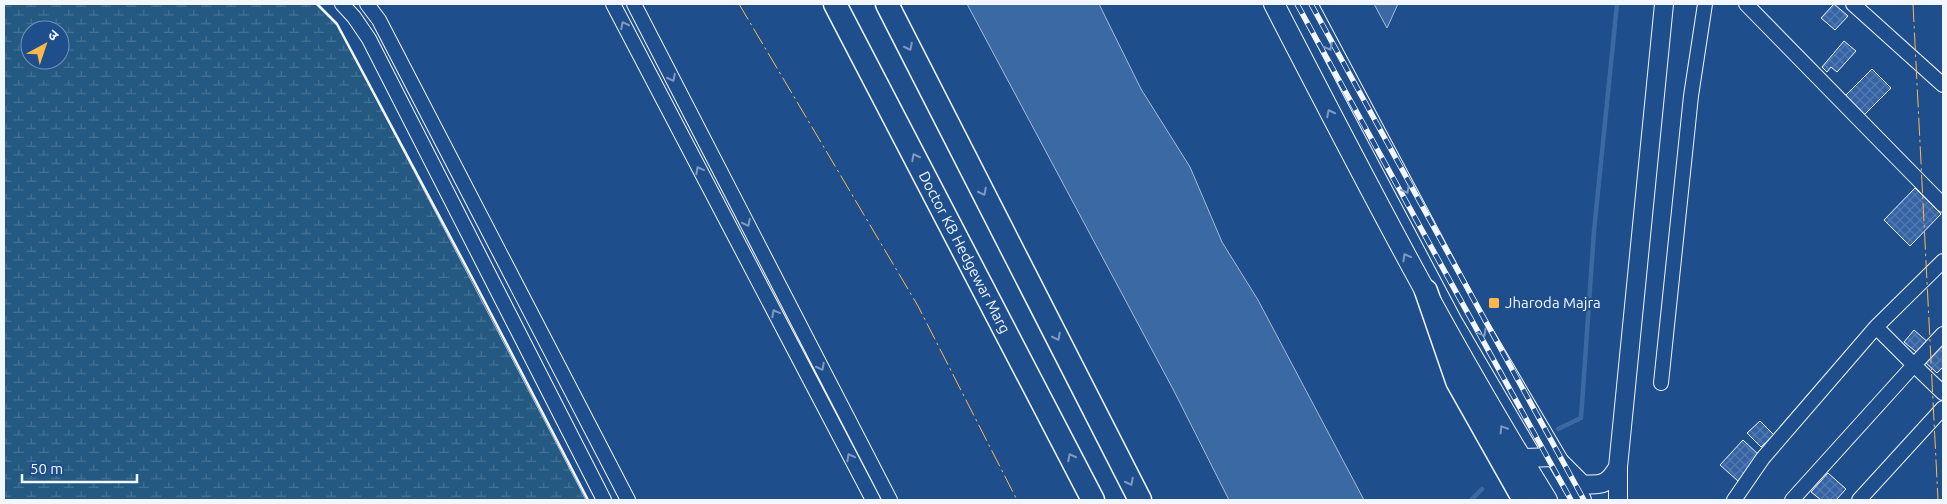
<svg xmlns="http://www.w3.org/2000/svg" width="1947" height="504" font-family="Ubuntu,'Noto Sans Devanagari',sans-serif">
<style>
.wetland{fill:url(#wetland-marsh);stroke:#a8bbd7;fill-rule:evenodd}
.water{fill:#3b69a3;stroke:#a8bbd7}
.lines{fill:none;stroke-linecap:round;stroke-linejoin:round}
.stream{stroke:#3b69a3;stroke-width:4.5}
.building{fill:url(#building-cross-hatch);stroke:#f2f6ff}
.minor-casing{stroke:#f2f6ff;stroke-width:16}
.tertiary-casing{stroke:#f2f6ff;stroke-width:20}
.secondary-casing{stroke:#f2f6ff;stroke-width:22}
.trunk-casing{stroke:#f2f6ff;stroke-width:25}
.minor{stroke:#1f4e8c;stroke-width:14}
.tertiary{stroke:#1f4e8c;stroke-width:18}
.secondary{stroke:#1f4e8c;stroke-width:20}
.trunk{stroke:#1f4e8c;stroke-width:22}
.rail-casing{stroke:#f2f6ff;stroke-width:5.5}
.rail{stroke:#1f4e8c;stroke-width:4;stroke-dasharray:11;stroke-linecap:butt}
.wall{stroke:#f2f6ff;stroke-width:2.5}
.power{stroke:#ffb74d;stroke-width:1;stroke-dasharray:18 4 2.5 4;stroke-linecap:butt}
.oneway{stroke:#7e9ac0}
.poi-dot{fill:#ffb74d;stroke:#1f4e8c;stroke-width:2}
.labels{text-anchor:middle;stroke-width:4;stroke-linejoin:round;paint-order:stroke}
.street-label{font-size:15px;fill:#f2f6ff;stroke:#1f4e8c}
.poi-label{font-size:15px;fill:#f2f6ff;stroke:#1f4e8c;text-anchor:start}
</style>
<defs>
<pattern id="wetland-marsh" width="20" height="14" patternUnits="userSpaceOnUse" patternTransform="scale(1.25)"><rect width="20" height="14" fill="#245a82"/><path d="M1 5h8M5 5V1M11 12h8M15 12V8" fill="none" stroke="#447295"/></pattern>
<pattern id="building-cross-hatch" width="8" height="8" patternUnits="userSpaceOnUse" patternTransform="scale(1.25)"><rect width="8" height="8" fill="#3563a3"/><path d="M0 0l8 8M0 8l8-8" fill="none" stroke="#537ab1"/></pattern>
</defs>
<rect width="100%" height="100%" fill="#1f4e8c"/>
<!-- wetland -->
<path class="wetland" d="M 4,4 L 317,4 L 337,24 L 586,500 L 4,500 ZM 30,30 L 60,30 L 60,60 L 30,60 Z"/>
<!-- water -->
<path class="water" d="M 967,4 L 1099,4 L 1141,89 L 1190,167 L 1222,242 L 1258,300 L 1364,500 L 1229,500 L 1174,391 Z
M 1374,4 L 1398,4 L 1387,28 Z"/>
<g class="lines">
<!-- stream -->
<path class="stream" d="M 1558,429 L 1581,418 L 1594,231 L 1617,4
M 1471,500 L 1482,489"/>
</g>
<!-- building -->
<path class="building" d="M 1834,4 L 1848,16 L 1835,30 L 1821,18 Z
M 1844,41 L 1856,51 L 1837,72 L 1831,67 L 1827,72 L 1822,67 Z
M 1872,69 L 1891,88 L 1864,115 L 1845,96 Z
M 1915,188 L 1941,214 L 1910,246 L 1884,220 Z
M 1914,330 L 1930,344 L 1920,355 L 1904,342 Z
M 1943,342 L 1943,367 L 1937,373 L 1925,362 Z
M 1760,421 L 1774,435 L 1761,447 L 1747,433 Z
M 1743,440 L 1761,457 L 1738,481 L 1720,465 Z
M 1828,473 L 1846,489 L 1836,500 L 1821,500 L 1811,492 Z"/>
<g class="lines">
<!-- minor casing -->
<g class="minor-casing">
<path id="minor" d="M 342,4 L 354,17 L 369,39 L 604,500
M 367,4 L 379,20 L 628,500
M 613,4 L 873,500
M 634,4 L 890,500
M 1746,4 L 1943,205
M 1853,4 L 1943,85
M 1943,334 L 1914,365 L 1943,393
M 1661,383 L 1691,96 L 1705,4
M 1734,500 L 1763,458 L 1876,327 L 1943,261
M 1792,500 L 1914,365 L 1876,327
M 1859,500 L 1943,408"/>
</g>
<!-- tertiary casing -->
<g class="tertiary-casing">
<path id="tertiary" d="M 1521,458 L 1555,457 L 1582,484 C 1602,486 1608,484 1618,467
M 1618,500 L 1618,467 L 1664,4"/>
</g>
<!-- secondary casing -->
<g class="secondary-casing">
<path id="secondary" d="M 1274,4 C 1361,172 1447,340 1547,500
M 1307,4 L 1471,313 L 1581,500"/>
</g>
<!-- trunk casing -->
<g class="trunk-casing">
<g id="trunk">
<path id="s1" d="M 835,4 L 1093,500"/>
<path d="M 887,4 L 1140,500"/>
<path d="M 1426,291 L 1457,381 L 1524,500"/>
</g>
</g>
<!-- minor -->
<use href="#minor" class="minor"/>
<!-- tertiary -->
<use href="#tertiary" class="tertiary"/>
<!-- secondary -->
<use href="#secondary" class="secondary"/>
<!-- trunk -->
<use href="#trunk" class="trunk"/>
<!-- rail casing -->
<g class="rail-casing">
<path id="rail" d="M 1297,4 L 1571,500
M 1311,4 L 1584,500"/>
</g>
<!-- rail -->
<use href="#rail" class="rail"/>
<!-- wall -->
<path class="wall" d="M 317,4 L 337,24 L 476,285 L 588,500"/>
<!-- power -->
<path class="power" d="M 739,4 L 918,306 L 1017,500
M 1913,4 L 1938,500"/>
</g>
<!-- one-way arrows -->
<defs><path id="oneway-chevron" d="M-2-3.5L2.5 0L-2 3.5" fill="none" stroke-width="1.6" stroke-linecap="round" stroke-linejoin="round" transform="scale(1.25)"/></defs>
<g class="oneway">
<use href="#oneway-chevron" transform="translate(624 25) rotate(-117)"/>
<use href="#oneway-chevron" transform="translate(909 47) rotate(63)"/>
<use href="#oneway-chevron" transform="translate(1329 47) rotate(62)"/>
<use href="#oneway-chevron" transform="translate(672 78) rotate(63)"/>
<use href="#oneway-chevron" transform="translate(1330 113) rotate(-117)"/>
<use href="#oneway-chevron" transform="translate(915 157) rotate(-117)"/>
<use href="#oneway-chevron" transform="translate(699 170) rotate(-118)"/>
<use href="#oneway-chevron" transform="translate(1406 190) rotate(62)"/>
<use href="#oneway-chevron" transform="translate(983 192) rotate(63)"/>
<use href="#oneway-chevron" transform="translate(747 223) rotate(63)"/>
<use href="#oneway-chevron" transform="translate(1406 257) rotate(-119)"/>
<use href="#oneway-chevron" transform="translate(775 313) rotate(-118)"/>
<use href="#oneway-chevron" transform="translate(1483 333) rotate(59)"/>
<use href="#oneway-chevron" transform="translate(1057 337) rotate(63)"/>
<use href="#oneway-chevron" transform="translate(821 367) rotate(63)"/>
<use href="#oneway-chevron" transform="translate(1503 429) rotate(-122)"/>
<use href="#oneway-chevron" transform="translate(850 457) rotate(-118)"/>
<use href="#oneway-chevron" transform="translate(1071 457) rotate(-117)"/>
<use href="#oneway-chevron" transform="translate(1130 482) rotate(63)"/>
</g>
<!-- markers -->
<rect class="poi-dot" x="1488" y="297" width="12" height="12" rx="2.5"/>
<g class="labels">
<!-- street labels -->
<g class="street-label">
<text dy="5" stroke="none"><textPath href="#s1" startOffset="280">Doctor KB Hedgewar Marg</textPath></text>
</g>
<!-- poi labels -->
<g class="poi-label">
<text x="1505" y="308">Jharoda Majra</text>
</g>
</g>
<!-- border -->
<rect width="1947" height="504" fill="none" stroke="#f2f6ff" stroke-width="10"/>
<!-- north arrow -->
<g transform="translate(45 45) rotate(40)"><circle r="24" fill="#1f4e8c" stroke="#7391ba"/>
<path d="M0-4L9 19L0 12L-9 19Z" fill="#ffb74d"/>
<text y="-8" font-size="14" font-weight="bold" text-anchor="middle" fill="#f2f6ff">उ</text>
</g>
<!-- scale -->
<path d="M22 474v8h115v-8" fill="none" stroke="#f2f6ff" stroke-width="2.5"/>
<text x="30" y="474" font-size="15" fill="#f2f6ff" stroke="#1f4e8c" stroke-width="4" paint-order="stroke">50 m</text>
</svg>
